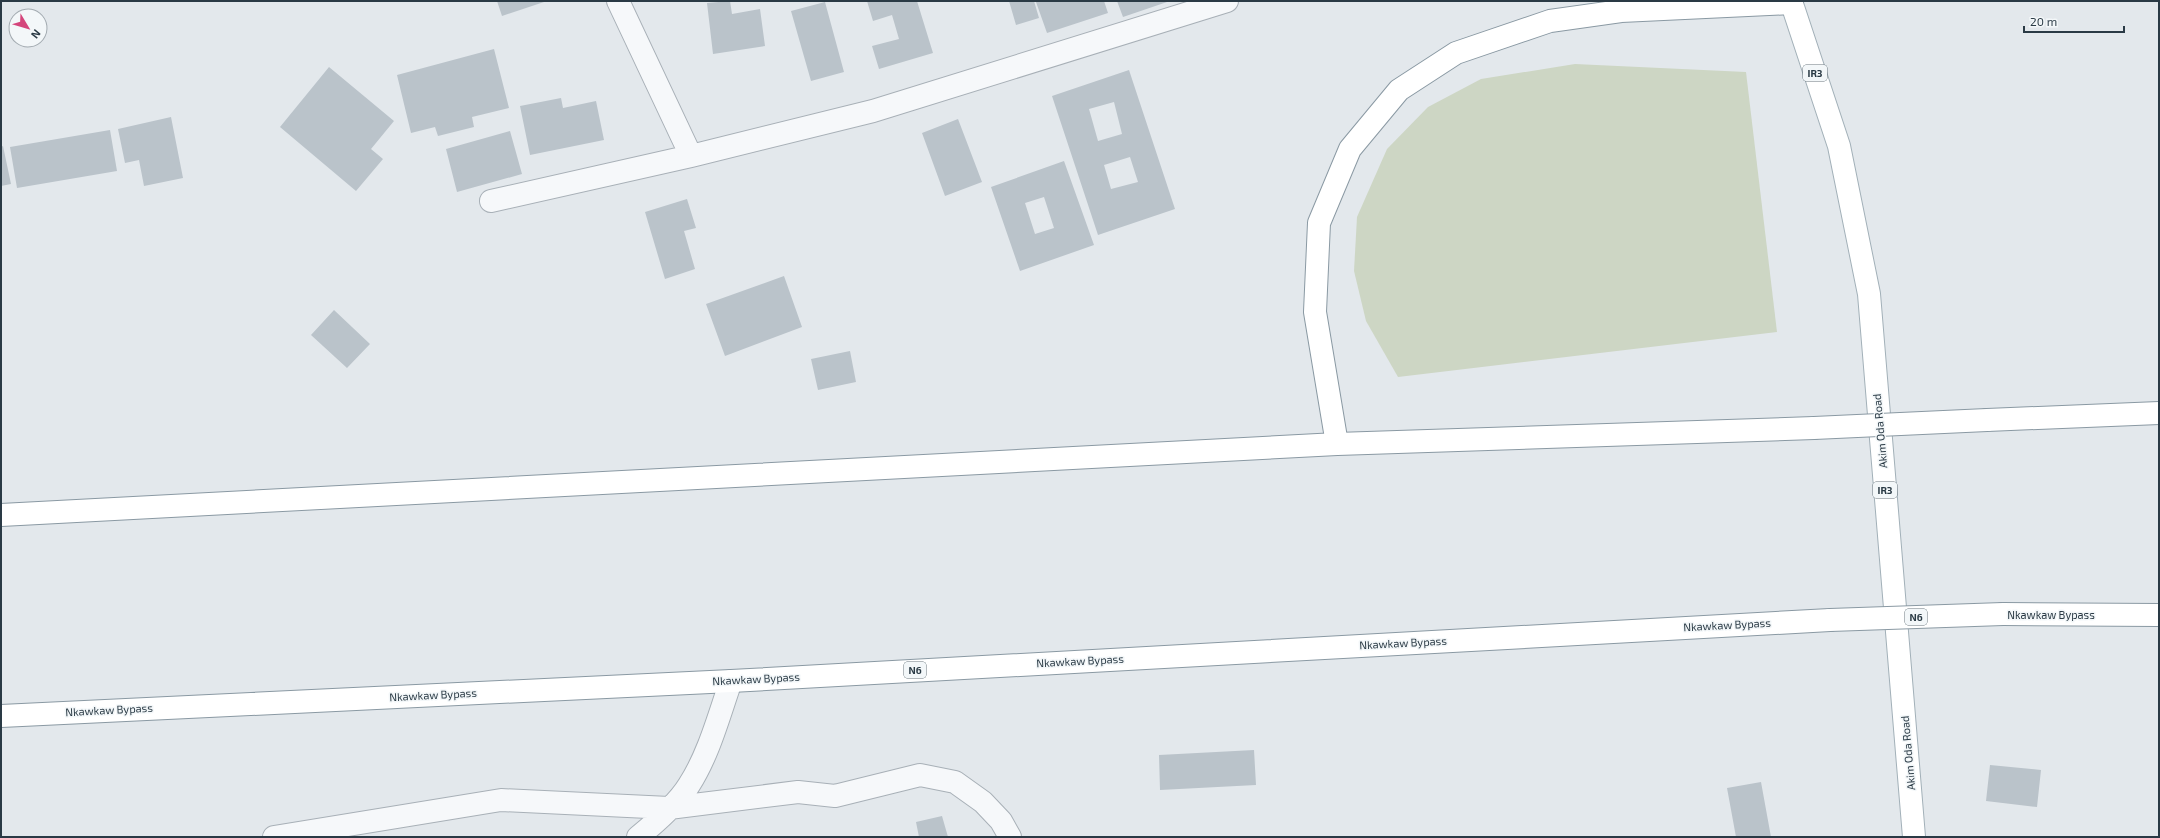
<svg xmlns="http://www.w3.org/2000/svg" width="2160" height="838" font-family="'Exo 2',sans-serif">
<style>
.green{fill:#cdd6c4}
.building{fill:#bac3ca;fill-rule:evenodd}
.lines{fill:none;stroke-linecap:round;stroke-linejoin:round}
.minor-casing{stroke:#a8b0b7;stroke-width:24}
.primary-casing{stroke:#a2b0b8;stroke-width:24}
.trunk-casing{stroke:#8a99a3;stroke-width:24}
.minor{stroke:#f6f8fa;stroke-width:22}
.primary{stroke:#fff;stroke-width:22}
.trunk{stroke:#fff;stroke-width:22}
.trunk-bridge-casing{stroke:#8a99a3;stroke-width:24;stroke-linecap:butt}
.trunk-bridge{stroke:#fff;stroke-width:22}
.labels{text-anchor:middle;stroke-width:3;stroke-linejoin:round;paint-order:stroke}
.shield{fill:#f3f7f9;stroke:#66737b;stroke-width:1}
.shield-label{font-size:10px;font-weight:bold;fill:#2a3a45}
.street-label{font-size:11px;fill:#2a3a45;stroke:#f3f7f9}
</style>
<rect width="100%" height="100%" fill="#e3e8ec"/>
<!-- green -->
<path class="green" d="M 1575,64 L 1746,72 L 1777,332 L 1398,377 L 1366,321 L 1354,271 L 1357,217 L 1387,149 L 1428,107 L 1481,79 Z"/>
<!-- building -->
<path class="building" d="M 497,1 L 547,1 L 502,16 Z
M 730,1 L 732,14 L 760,9 L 765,46 L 713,54 L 707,3 Z
M 867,1 L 917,1 L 933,53 L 879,69 L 872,46 L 899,39 L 892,15 L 873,21 Z
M 1009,1 L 1034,1 L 1039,18 L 1016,25 Z
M 1040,1 L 1104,1 L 1108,13 L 1047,33 L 1036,2 Z
M 1117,1 L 1170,1 L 1123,17 Z
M 825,2 L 844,72 L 811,81 L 791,11 Z
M 494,49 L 509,108 L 472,117 L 474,127 L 438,136 L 435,127 L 411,133 L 397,75 Z
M 329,67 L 394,121 L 371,149 L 383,159 L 356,191 L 280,127 Z
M 1129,70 L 1175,209 L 1098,235 L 1052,96 ZM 1114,102 L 1122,134 L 1098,141 L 1089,109 ZM 1130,157 L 1138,182 L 1111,189 L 1104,165 Z
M 561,98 L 563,108 L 596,101 L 604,140 L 530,155 L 520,106 Z
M 171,117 L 183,178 L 144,186 L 139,160 L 125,163 L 118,129 Z
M 958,119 L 982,182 L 945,196 L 922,133 Z
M 110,130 L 117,171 L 17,188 L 10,147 Z
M 510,131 L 522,174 L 457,192 L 446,149 Z
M 3,146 L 11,184 L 1,186 L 1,147 Z
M 1064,161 L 1094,245 L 1020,271 L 991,187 ZM 1044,197 L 1054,228 L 1035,234 L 1025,203 Z
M 687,199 L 696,228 L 684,231 L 695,269 L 665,279 L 645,212 Z
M 784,276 L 802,327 L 725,356 L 706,304 Z
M 334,310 L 370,344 L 347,368 L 311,335 Z
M 850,351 L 856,382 L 818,390 L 811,359 Z
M 1254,750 L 1256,785 L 1160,790 L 1159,755 Z
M 1990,765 L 2041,770 L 2037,807 L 1986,801 Z
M 1761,782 L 1771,837 L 1736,837 L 1727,788 Z
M 942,816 L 948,837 L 919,837 L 916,822 Z"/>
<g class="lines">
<!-- minor casing -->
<g class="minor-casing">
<path id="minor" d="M 618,1 L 691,156
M 491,201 L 691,156 L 873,111 L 1227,1
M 274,837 L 501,800 L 669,808 L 798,792 L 835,796 L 920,775 L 955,782 L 983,802 L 1001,821 L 1010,837
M 638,837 C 654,824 678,803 689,785 C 709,754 719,715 731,681"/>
</g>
<!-- primary casing -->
<g class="primary-casing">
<path id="primary" d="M 1791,1 L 1839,146 L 1869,294 L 1914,837"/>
</g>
<!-- trunk casing -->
<g class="trunk-casing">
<path id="trunk" d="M 1987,420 L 2159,413
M 1337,444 L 1315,312 L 1319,223 L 1350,149 L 1399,90 L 1456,53 L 1550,21 L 1621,11 L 1792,3
M 1,515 L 1337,444 L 1814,428
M 2003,614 L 2159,615
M 1,716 L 731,681 L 1830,620"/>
</g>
<!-- minor -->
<use href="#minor" class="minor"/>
<!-- primary -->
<use href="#primary" class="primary"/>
<!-- trunk -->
<use href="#trunk" class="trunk"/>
<!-- trunk-bridge casing -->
<g class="trunk-bridge-casing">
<path id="trunk-bridge" d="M 1814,428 L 1987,420
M 1830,620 L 2003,614"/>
</g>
<!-- trunk-bridge -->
<use href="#trunk-bridge" class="trunk-bridge"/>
</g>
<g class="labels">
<!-- shield labels -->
<g class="shield">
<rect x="1803" y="65" width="24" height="16" rx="3"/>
<rect x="1873" y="482" width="24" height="16" rx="3"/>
<rect x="1905" y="609" width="22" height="16" rx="3"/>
<rect x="904" y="662" width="22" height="16" rx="3"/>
</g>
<g class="shield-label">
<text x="1815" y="77">IR3</text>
<text x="1885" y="494">IR3</text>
<text x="1916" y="621">N6</text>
<text x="915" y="674">N6</text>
</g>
<!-- street labels -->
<g class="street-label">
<text transform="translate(1880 431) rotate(-95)" y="4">Akim Oda Road</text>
<text x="2051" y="619">Nkawkaw Bypass</text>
<text transform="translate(1727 625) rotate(-3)" y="4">Nkawkaw Bypass</text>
<text transform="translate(1403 643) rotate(-3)" y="4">Nkawkaw Bypass</text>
<text transform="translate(1080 661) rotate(-3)" y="4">Nkawkaw Bypass</text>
<text transform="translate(756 679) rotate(-3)" y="4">Nkawkaw Bypass</text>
<text transform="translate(433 695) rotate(-3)" y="4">Nkawkaw Bypass</text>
<text transform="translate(109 710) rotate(-3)" y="4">Nkawkaw Bypass</text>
<text transform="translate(1908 753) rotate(-95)" y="4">Akim Oda Road</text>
</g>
</g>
<!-- border -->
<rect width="2160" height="838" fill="none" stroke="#2a3a45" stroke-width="4"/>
<!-- north arrow -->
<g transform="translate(28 28) rotate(128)"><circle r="19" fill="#f3f7f9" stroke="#a3abb1"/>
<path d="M0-3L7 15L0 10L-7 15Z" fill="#d4457b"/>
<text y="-6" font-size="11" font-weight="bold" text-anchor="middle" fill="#2a3a45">N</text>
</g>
<!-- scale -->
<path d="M2024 26v6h100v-6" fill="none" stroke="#2a3a45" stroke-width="2"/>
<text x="2030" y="26" font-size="12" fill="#2a3a45" stroke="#f3f7f9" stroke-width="3" paint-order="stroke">20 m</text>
</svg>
